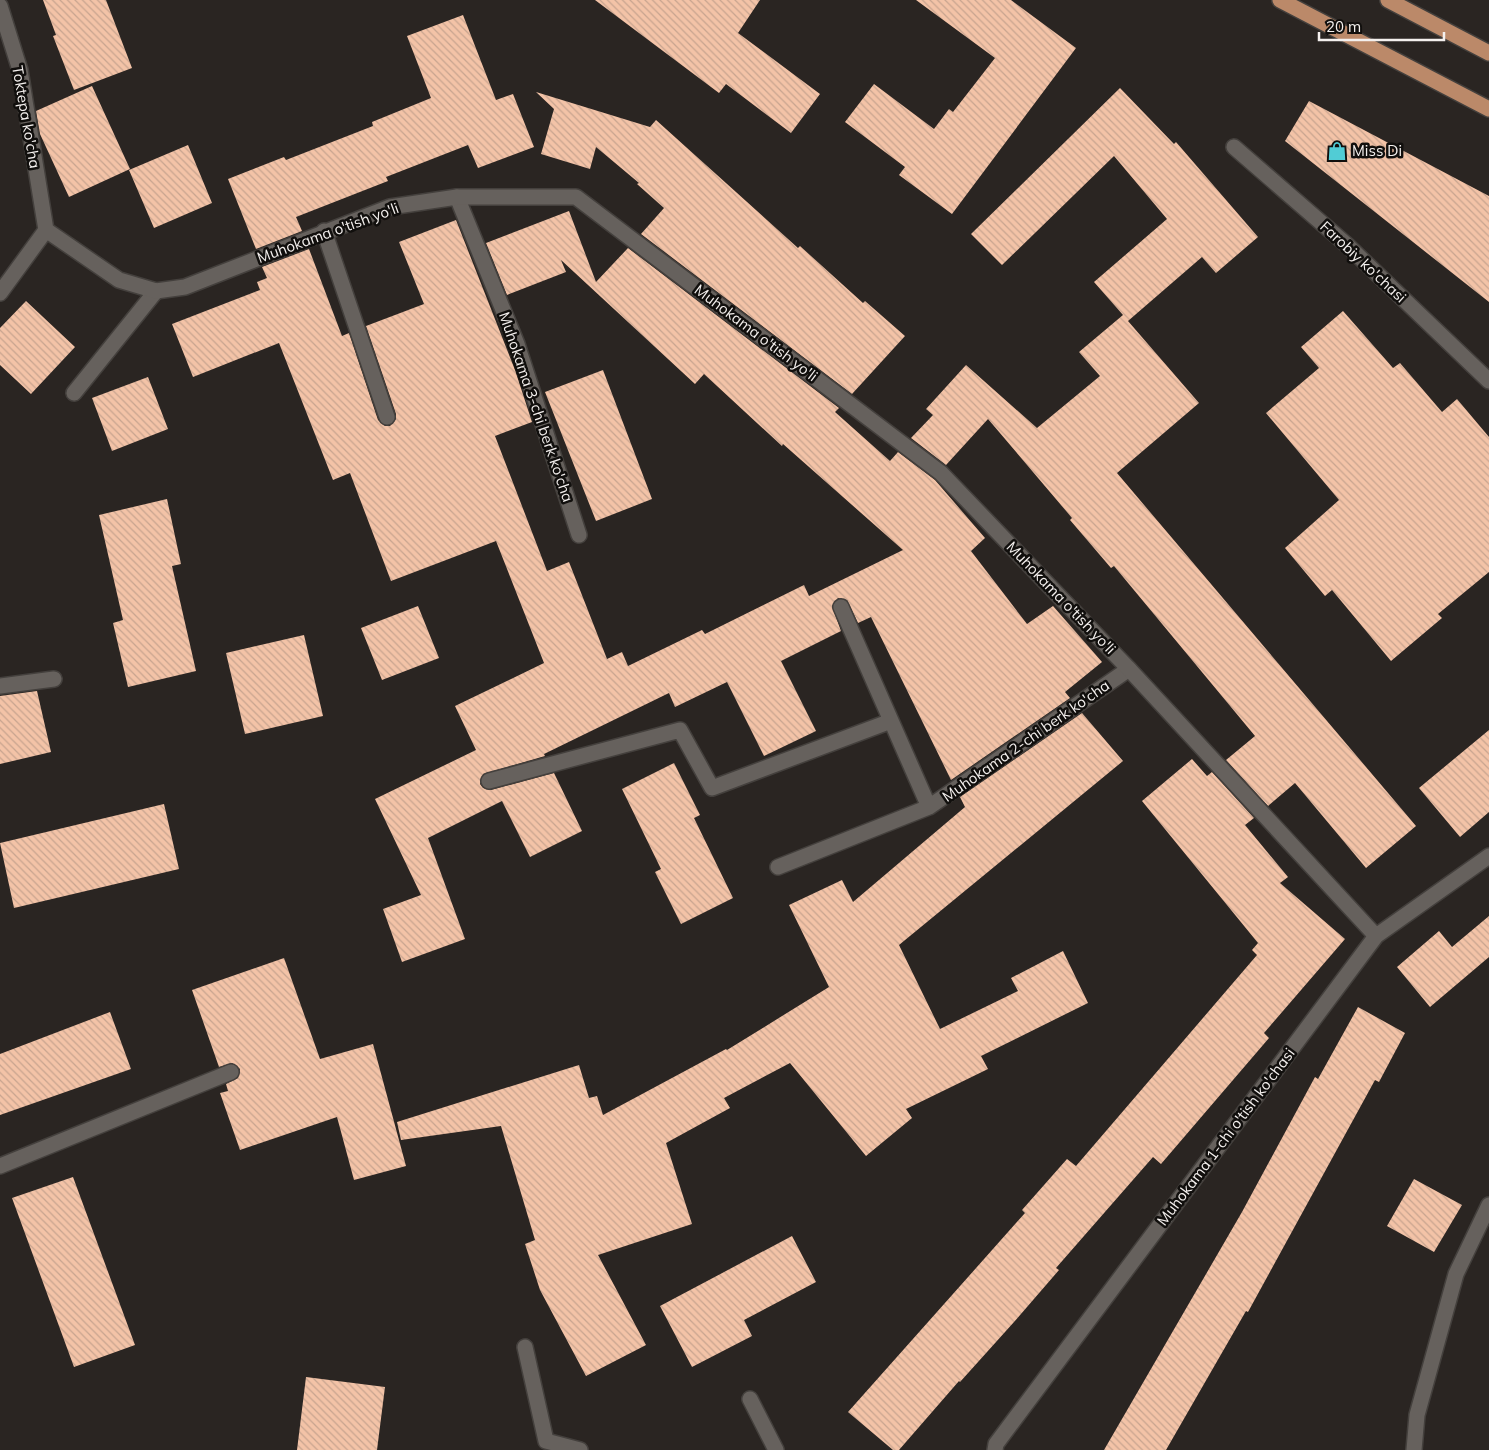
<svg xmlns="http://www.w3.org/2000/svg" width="1489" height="1450" font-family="Mulish,sans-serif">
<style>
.building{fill:url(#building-back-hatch)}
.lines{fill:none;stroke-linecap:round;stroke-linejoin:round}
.lane-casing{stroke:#44403d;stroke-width:18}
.street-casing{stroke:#44403d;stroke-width:18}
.primary-casing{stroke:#44403d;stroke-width:18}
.lane{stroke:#66615d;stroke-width:15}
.street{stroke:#66615d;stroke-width:15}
.primary{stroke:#bb8969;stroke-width:15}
.labels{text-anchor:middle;stroke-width:5;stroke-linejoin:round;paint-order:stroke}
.street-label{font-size:15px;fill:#f4f0ee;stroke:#110f0d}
.poi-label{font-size:15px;fill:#f4f0ee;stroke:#110f0d;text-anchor:start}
</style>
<defs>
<pattern id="building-back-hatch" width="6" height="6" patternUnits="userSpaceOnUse" patternTransform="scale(1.25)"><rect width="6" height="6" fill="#f3c3a7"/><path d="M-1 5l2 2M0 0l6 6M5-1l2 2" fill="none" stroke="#c8a48f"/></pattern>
</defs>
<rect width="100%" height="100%" fill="#2a2522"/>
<!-- building -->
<path class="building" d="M 43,0 L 106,0 L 132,68 L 74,90 L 53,36 L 56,35 Z
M 595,0 L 760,0 L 738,33 L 820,94 L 791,133 L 726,84 L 719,93 Z
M 916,0 L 1011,0 L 1076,48 L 952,214 L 899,175 L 905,167 L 845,122 L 874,84 L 934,129 L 949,109 L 953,112 L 995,58 Z
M 463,15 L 496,100 L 513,94 L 534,147 L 478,168 L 468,145 L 386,177 L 388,181 L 296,217 L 302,231 L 256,249 L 228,179 L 284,157 L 286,160 L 373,126 L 372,122 L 431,98 L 407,36 Z
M 92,86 L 130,169 L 69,197 L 40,134 L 36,111 Z
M 1120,88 L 1174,144 L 1176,142 L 1258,237 L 1216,273 L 1202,257 L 1128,321 L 1199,403 L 1117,473 L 1416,826 L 1366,868 L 1295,783 L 1268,806 L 1226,760 L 1255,736 L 1114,566 L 1111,568 L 1070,520 L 1072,518 L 988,419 L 946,465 L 911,438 L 933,415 L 926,409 L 966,365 L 1037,428 L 1100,376 L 1079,352 L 1123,315 L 1094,282 L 1167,219 L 1114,156 L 1002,265 L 971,234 Z
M 536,92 L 650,127 L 656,120 L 798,248 L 800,246 L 863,303 L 865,301 L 905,336 L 852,394 L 641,234 L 664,208 L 637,184 L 639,183 L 596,147 L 590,169 L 541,154 L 554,109 Z
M 1309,101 L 1489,196 L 1489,302 L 1285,141 Z
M 188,145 L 212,203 L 154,228 L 129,170 Z
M 569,211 L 596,282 L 628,248 L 839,408 L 835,412 L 890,461 L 898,452 L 935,480 L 985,538 L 971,551 L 1027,624 L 1053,606 L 1102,662 L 1065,692 L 1070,698 L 951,780 L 871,617 L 858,623 L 847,600 L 838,598 L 832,606 L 841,631 L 781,661 L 816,731 L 764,756 L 727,682 L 675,707 L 669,693 L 544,754 L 545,756 L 483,774 L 480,784 L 483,788 L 491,790 L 554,773 L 582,831 L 530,857 L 502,801 L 428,838 L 465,939 L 402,962 L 383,909 L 421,895 L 375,799 L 476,750 L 455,706 L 544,663 L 496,541 L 391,581 L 350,473 L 333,480 L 279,343 L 193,377 L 172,324 L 260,290 L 257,282 L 267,278 L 262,267 L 309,249 L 342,336 L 349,333 L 378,420 L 385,426 L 390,426 L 396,419 L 396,414 L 366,326 L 424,304 L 399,242 L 456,220 L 515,370 L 532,422 L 495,436 L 547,571 L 569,562 L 607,659 L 622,652 L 628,666 L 702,630 L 705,634 L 804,585 L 809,596 L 903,550 L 783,444 L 782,446 L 704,374 L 695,384 L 561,260 L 566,272 L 507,295 L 486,243 Z
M 26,301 L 75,347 L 31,394 L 0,365 L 0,328 Z
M 1343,311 L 1393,368 L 1400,363 L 1442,412 L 1457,399 L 1489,437 L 1489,572 L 1438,614 L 1442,618 L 1391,661 L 1332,590 L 1325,596 L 1285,548 L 1339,500 L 1266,413 L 1319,368 L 1301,347 Z
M 603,370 L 652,499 L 596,521 L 545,392 Z
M 148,377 L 168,429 L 112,451 L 92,398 Z
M 167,499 L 181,564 L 172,566 L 196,671 L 128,687 L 113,623 L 123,620 L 99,515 Z
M 418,606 L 439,658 L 382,680 L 361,628 Z
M 304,635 L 323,716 L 245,734 L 226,653 Z
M 37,691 L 51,752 L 0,764 L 0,696 Z
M 1082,713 L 1123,761 L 899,945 L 940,1029 L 1018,991 L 1011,978 L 1063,951 L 1088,1003 L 981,1056 L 988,1069 L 906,1109 L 912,1118 L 866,1156 L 790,1063 L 724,1098 L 730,1108 L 666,1143 L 692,1224 L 598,1255 L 646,1345 L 586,1376 L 540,1290 L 525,1244 L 535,1240 L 501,1126 L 401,1140 L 397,1122 L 579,1065 L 589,1098 L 597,1096 L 603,1115 L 726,1049 L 727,1050 L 829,987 L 789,905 L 842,880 L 853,902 L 965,807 L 960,797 Z
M 1489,730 L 1489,812 L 1460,837 L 1419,788 Z
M 1192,759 L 1207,776 L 1212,772 L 1254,818 L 1245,825 L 1288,877 L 1280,883 L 1345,939 L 1264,1033 L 1269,1038 L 1161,1164 L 1153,1157 L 1056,1268 L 1059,1270 L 1014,1322 L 960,1382 L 959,1381 L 899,1450 L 893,1450 L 848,1412 L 1025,1213 L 1022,1210 L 1067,1159 L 1076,1166 L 1257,955 L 1252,950 L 1258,943 L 1142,801 Z
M 674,763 L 700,815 L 694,818 L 733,898 L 681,924 L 655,872 L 661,869 L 622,789 Z
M 164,804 L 179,869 L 14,908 L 0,843 Z
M 1489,916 L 1489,957 L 1430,1007 L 1397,967 L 1439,931 L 1452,947 Z
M 284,958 L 320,1059 L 373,1044 L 406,1166 L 354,1180 L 337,1117 L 240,1150 L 220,1093 L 228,1091 L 226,1084 L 238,1078 L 240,1069 L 232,1063 L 219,1067 L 192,990 Z
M 1358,1007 L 1405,1033 L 1379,1082 L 1375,1080 L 1248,1312 L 1246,1311 L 1166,1450 L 1104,1450 L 1242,1212 L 1315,1077 L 1318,1079 Z
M 110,1012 L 131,1069 L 0,1115 L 0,1054 Z
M 73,1177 L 135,1345 L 74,1367 L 12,1198 Z
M 1414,1179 L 1462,1205 L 1434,1252 L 1387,1226 Z
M 792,1236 L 816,1282 L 744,1320 L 752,1336 L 692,1367 L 660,1306 Z
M 306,1377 L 385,1387 L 377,1450 L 297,1450 Z"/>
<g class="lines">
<!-- lane casing -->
<g class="lane-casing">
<path id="lane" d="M 457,197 L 517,344 L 579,535
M 324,231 L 387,417
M 74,393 L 156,291
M 841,607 L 929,807
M 0,686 L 54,679
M 489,781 L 680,730 L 712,788 L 891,721
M 778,867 L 929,807 L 1129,669
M 0,1166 L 231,1072
M 525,1347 L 546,1441 L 580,1450
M 750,1399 L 776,1450"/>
</g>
<!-- street casing -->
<g class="street-casing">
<path id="street" d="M 0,6 L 20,70 L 46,230
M 1234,147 L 1347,245 L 1489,381
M 0,293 L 46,230 L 119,280 L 156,291 L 185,287 L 390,207 L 457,197 L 576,197 L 941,473 L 1129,669 L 1376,936
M 995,1450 L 996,1444 L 1376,936 L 1489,856
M 1414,1450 L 1417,1415 L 1456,1274 L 1489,1205"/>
</g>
<!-- primary casing -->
<g class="primary-casing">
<path id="primary" d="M 1280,0 L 1489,109
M 1388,0 L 1489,53"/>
</g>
<!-- lane -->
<use href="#lane" class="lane"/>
<!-- street -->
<use href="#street" class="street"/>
<!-- primary -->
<use href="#primary" class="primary"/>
</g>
<!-- icons -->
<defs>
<g id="shop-bare" transform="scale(1.5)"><path d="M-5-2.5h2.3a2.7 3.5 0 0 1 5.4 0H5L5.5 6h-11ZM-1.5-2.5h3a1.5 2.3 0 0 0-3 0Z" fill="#51ccd5" stroke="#110f0d" stroke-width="2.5" paint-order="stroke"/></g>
</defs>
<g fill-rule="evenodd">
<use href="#shop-bare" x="1337" y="151"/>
</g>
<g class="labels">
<!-- street labels -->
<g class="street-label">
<text transform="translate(26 117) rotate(80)" y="5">Toktepa ko'cha</text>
<text transform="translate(328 233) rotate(-20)" y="5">Muhokama o'tish yo'li</text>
<text transform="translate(1363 262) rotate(43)" y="5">Farobiy ko'chasi</text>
<text transform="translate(756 333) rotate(37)" y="5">Muhokama o'tish yo'li</text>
<text transform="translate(536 407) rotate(71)" y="5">Muhokama 3-chi berk ko'cha</text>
<text transform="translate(1061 598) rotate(46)" y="5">Muhokama o'tish yo'li</text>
<text transform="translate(1026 741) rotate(-35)" y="5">Muhokama 2-chi berk ko'cha</text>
<text transform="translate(1226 1137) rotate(-53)" y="5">Muhokama 1-chi o'tish ko'chasi</text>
</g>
<!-- poi labels -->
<g class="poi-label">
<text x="1352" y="156">Miss Di</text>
</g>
</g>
<!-- scale -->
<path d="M1319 32v8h125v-8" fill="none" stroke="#f4f0ee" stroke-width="2.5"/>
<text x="1326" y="32" font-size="15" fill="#f4f0ee" stroke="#110f0d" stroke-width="4" paint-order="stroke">20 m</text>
</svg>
